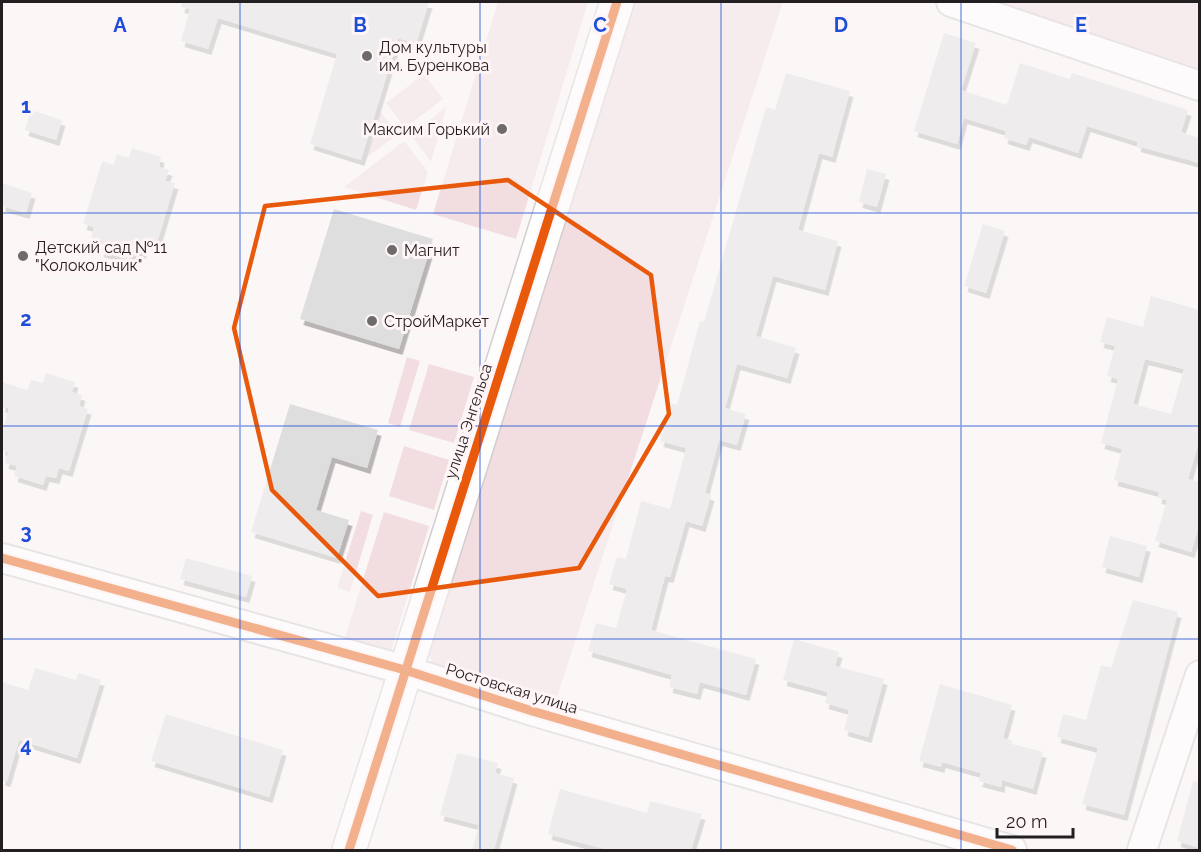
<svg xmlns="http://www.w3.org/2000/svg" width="1201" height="852" font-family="Raleway,sans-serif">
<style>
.green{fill:#f2dde0}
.building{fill:#dfdedf;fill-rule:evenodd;filter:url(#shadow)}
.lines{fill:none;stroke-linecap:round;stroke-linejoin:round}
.minor-casing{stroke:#d2cece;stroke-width:32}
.tertiary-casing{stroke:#d2cece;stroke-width:36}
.minor{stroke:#fffefe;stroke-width:28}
.tertiary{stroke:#fffefe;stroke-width:33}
.cycleway-casing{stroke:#fff4f6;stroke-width:13}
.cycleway{stroke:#e8590c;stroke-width:9}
.marked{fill:none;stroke:#e8590c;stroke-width:4.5;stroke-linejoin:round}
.grid{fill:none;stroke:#1d4ed8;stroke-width:1.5;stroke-opacity:0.55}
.poi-dot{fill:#6f6b6b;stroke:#fff4f6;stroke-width:2}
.labels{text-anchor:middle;stroke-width:6;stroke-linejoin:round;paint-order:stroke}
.poi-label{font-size:16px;fill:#231f20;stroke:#fff4f6;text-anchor:start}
.street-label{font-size:16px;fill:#231f20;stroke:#fff4f6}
.grid-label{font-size:20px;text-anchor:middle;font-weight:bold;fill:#1d4ed8;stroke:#fff4f6;stroke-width:6;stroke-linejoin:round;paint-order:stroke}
</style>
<defs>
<filter id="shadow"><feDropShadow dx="3.5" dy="6" stdDeviation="0" flood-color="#0004"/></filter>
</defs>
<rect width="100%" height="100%" fill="#fcf7f7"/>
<!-- green -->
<path class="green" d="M 498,2 L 588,2 L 516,239 L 433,214 Z
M 631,2 L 783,2 L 555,703 L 445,674 L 433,664 L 427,651 Z
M 989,2 L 1199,2 L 1199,74 Z
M 424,74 L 443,99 L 405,128 L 386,103 Z
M 447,106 L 431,162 L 411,135 Z
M 381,112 L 398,134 L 367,157 Z
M 404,141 L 428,172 L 416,210 L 344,187 Z
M 407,357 L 420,361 L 400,427 L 388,423 Z
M 429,364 L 474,377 L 454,443 L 409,430 Z
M 404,446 L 449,460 L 434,510 L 389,496 Z
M 361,511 L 373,515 L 350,592 L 337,588 Z
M 384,512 L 429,526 L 389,658 L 342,647 Z"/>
<!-- building -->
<path class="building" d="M 182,2 L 429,2 L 416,44 L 398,38 L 361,160 L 310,144 L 337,54 L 218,18 L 208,49 L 181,41 L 190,9 L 181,7 Z
M 944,33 L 976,43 L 961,90 L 1007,105 L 1020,63 L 1070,79 L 1072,73 L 1188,110 L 1181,132 L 1200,138 L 1200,163 L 1137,146 L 1138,142 L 1087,126 L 1078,153 L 1029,137 L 1026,145 L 1004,138 L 1006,131 L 964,118 L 957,144 L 914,131 Z
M 786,73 L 850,91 L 832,157 L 819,153 L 798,230 L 838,241 L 825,290 L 773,276 L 756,336 L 796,348 L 787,378 L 737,364 L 725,408 L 746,414 L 737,445 L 719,440 L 705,493 L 711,495 L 702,526 L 686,521 L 670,577 L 665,576 L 651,630 L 756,659 L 746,695 L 700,682 L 697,694 L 669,687 L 672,675 L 588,651 L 596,623 L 616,628 L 627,589 L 609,584 L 617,557 L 626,559 L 641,501 L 670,509 L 686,448 L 660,441 L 670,403 L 677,405 L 700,321 L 704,322 L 766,107 L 775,110 Z
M 31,110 L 62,120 L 56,140 L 25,130 Z
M 132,148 L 161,157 L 159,167 L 169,170 L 165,181 L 175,183 L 156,246 L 146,243 L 142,253 L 133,250 L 130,260 L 100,251 L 103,241 L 91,238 L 94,227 L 83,224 L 102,161 L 114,165 L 117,154 L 129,158 Z
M 867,169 L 886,174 L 877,207 L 859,202 Z
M 2,183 L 32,193 L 26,213 L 2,206 Z
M 334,209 L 433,239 L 399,349 L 300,319 Z
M 983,224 L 1005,231 L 986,293 L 964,286 Z
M 1151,296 L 1200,310 L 1200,438 L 1188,479 L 1200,482 L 1200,523 L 1191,552 L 1155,541 L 1167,500 L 1158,498 L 1159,492 L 1114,480 L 1122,449 L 1101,443 L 1118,379 L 1107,376 L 1115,346 L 1100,342 L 1107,317 L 1143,327 ZM 1145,359 L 1184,369 L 1171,414 L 1133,404 Z
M 46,373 L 75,382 L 72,392 L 82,395 L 79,406 L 88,409 L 69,471 L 59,468 L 56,478 L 46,476 L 43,485 L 14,476 L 17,466 L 5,463 L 8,452 L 2,450 L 2,433 L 9,408 L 2,407 L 2,382 L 27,390 L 31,380 L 43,383 Z
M 290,404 L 378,430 L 367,468 L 332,457 L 316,510 L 349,520 L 337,558 L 251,532 Z
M 1110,536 L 1147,546 L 1139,577 L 1102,567 Z
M 186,558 L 252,576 L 246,597 L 180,579 Z
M 1133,600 L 1178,612 L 1124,815 L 1082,804 L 1098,748 L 1057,737 L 1063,714 L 1086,720 L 1101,665 L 1111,668 Z
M 794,639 L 839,652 L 835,666 L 884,679 L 868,737 L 844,730 L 849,710 L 825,703 L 828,692 L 783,680 Z
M 35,668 L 76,680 L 78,673 L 101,680 L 77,758 L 19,740 L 7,781 L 2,780 L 2,682 L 28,690 Z
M 940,684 L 1012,705 L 1003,738 L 1013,741 L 1012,744 L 1043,752 L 1033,789 L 1002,780 L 1001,787 L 979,781 L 981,773 L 942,762 L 941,767 L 919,761 Z
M 166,714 L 283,750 L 269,797 L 151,761 Z
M 457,753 L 498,763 L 495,773 L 514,778 L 494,850 L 472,850 L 479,825 L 440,815 Z
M 1193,781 L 1200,782 L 1200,848 L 1177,841 Z
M 560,789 L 647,813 L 650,801 L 702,814 L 691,850 L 609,850 L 548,834 Z"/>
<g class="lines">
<!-- minor casing -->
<g class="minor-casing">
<path id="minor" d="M 951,2 L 1200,86
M 2,558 L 405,670 L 532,711 L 1012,850
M 1142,850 L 1200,675"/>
</g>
<!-- tertiary casing -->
<g class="tertiary-casing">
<path id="tertiary" d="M 349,850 L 617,2"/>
</g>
<!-- minor -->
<use href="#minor" class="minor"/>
<!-- tertiary -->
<use href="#tertiary" class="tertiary"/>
<!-- cycleway casing -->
<g class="cycleway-casing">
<path id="cycleway" d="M 2,558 L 405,670 L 532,711 L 1012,850
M 349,850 L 617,2"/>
</g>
<!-- cycleway -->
<use href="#cycleway" class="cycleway"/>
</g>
<!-- marked area -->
<path d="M0 0H1201V852H0ZM 508,180 L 651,275 L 669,414 L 579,568 L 378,596 L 272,490 L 234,328 L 265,206 Z" fill="#fcf7f7" fill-opacity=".55" fill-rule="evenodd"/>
<path class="marked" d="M 508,180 L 651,275 L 669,414 L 579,568 L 378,596 L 272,490 L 234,328 L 265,206 Z"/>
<!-- grid -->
<path class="grid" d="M 240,2 L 240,850M 480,2 L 480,850M 721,2 L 721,850M 961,2 L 961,850M 2,213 L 1200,213M 2,426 L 1200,426M 2,639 L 1200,639"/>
<!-- markers -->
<g class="poi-dot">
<circle cx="367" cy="56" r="6"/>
<circle cx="502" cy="129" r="6"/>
<circle cx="392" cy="250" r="6"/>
<circle cx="23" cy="256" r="6"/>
<circle cx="372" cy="321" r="6"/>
</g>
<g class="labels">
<!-- poi labels -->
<g class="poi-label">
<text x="379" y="53">Дом культуры<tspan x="379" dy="18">им. Буренкова</tspan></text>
<text x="490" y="135" text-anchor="end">Максим Горький</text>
<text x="35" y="253">Детский сад №11<tspan x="35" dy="18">"Колокольчик"</tspan></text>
<text x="404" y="256">Магнит</text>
<text x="384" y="327">СтройМаркет</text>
</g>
<!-- street labels -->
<g class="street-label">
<text transform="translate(468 421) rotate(-72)" y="6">улица Энгельса</text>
<text transform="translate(512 688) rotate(17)" y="6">Ростовская улица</text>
</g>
</g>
<g class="grid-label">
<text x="120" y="32">A</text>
<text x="360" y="32">B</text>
<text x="600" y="32">C</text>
<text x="841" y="32">D</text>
<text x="1081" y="32">E</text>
<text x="26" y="113">1</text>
<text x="26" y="326">2</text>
<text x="26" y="539">3</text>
<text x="26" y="752">4</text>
</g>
<!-- border -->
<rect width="1201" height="852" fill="none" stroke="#231f20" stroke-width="6"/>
<!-- scale -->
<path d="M997 828v9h76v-9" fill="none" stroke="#231f20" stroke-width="3"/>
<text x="1006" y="828" font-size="18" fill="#231f20" stroke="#fff4f6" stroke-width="4.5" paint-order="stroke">20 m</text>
</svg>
